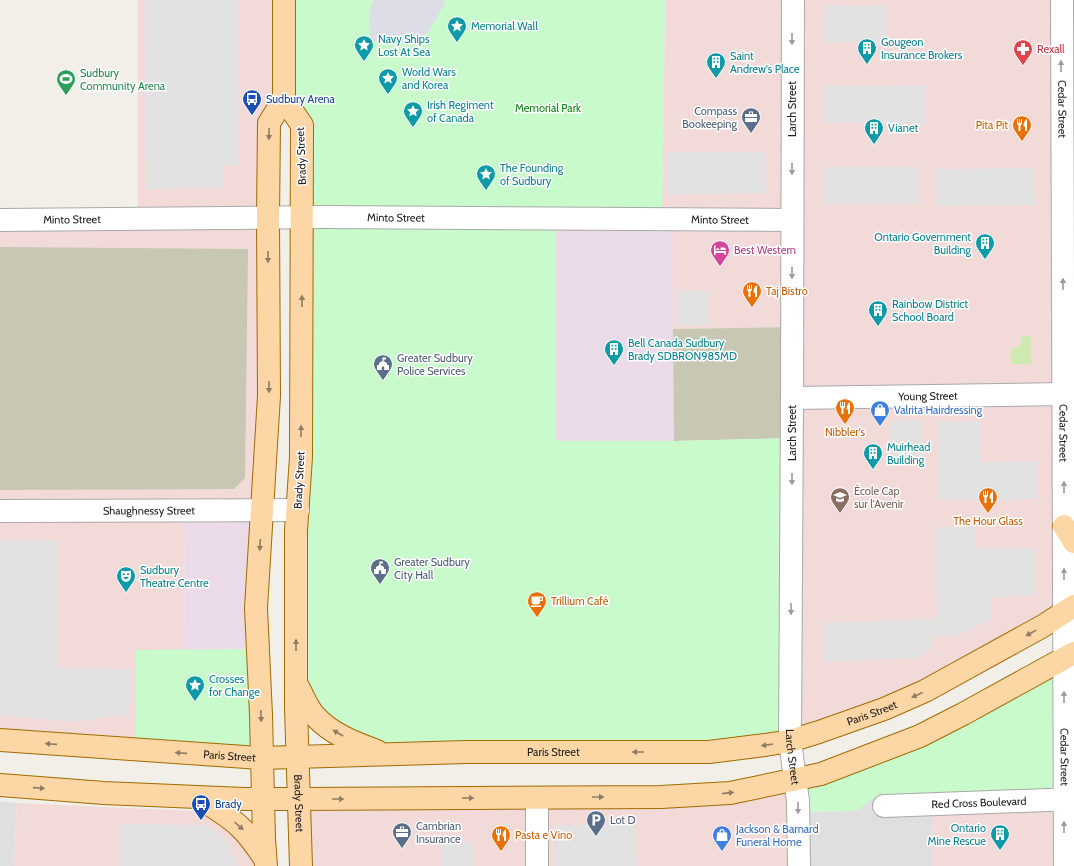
<svg xmlns="http://www.w3.org/2000/svg" width="1074" height="866" font-family="Cabin,sans-serif">
<style>
.residential{fill:#e0dfdf}
.commercial{fill:#f2dad9}
.industrial{fill:#ebdbe8}
.construction{fill:#c7c7b4}
.grass{fill:#cdebb0}
.park{fill:#c8facc}
.parking{fill:#e2e2e2}
.plaza{fill:#dddde8}
.lines{fill:none;stroke-linecap:round;stroke-linejoin:round}
.minor-casing{stroke:#a9a9a9;stroke-width:24}
.major-casing{stroke:#a06b00;stroke-width:24}
.minor{stroke:#fff;stroke-width:22}
.major{stroke:#fcd6a4;stroke-width:22}
.oneway{fill:#9c9c9c}
.oneway2{fill:#8f7c63}
.labels{text-anchor:middle;stroke-width:3;stroke-linejoin:round;paint-order:stroke}
.culture-label{font-size:11px;fill:#0d838f;stroke:#fff;text-anchor:start}
.health-label{font-size:11px;fill:#be3a42;stroke:#fff;text-anchor:start}
.leisure-label{font-size:11px;fill:#27864d;stroke:#fff;text-anchor:start}
.transit-label{font-size:11px;fill:#164399;stroke:#fff;text-anchor:start}
.park-label{font-size:11px;fill:#0c8416;stroke:#fff}
.street-label{font-size:11px;fill:#222;stroke:#fff}
.service-label{font-size:11px;fill:#4e5e75;stroke:#fff;text-anchor:start}
.food-label{font-size:11px;fill:#c56008;stroke:#fff;text-anchor:start}
.hotel-label{font-size:11px;fill:#b23c85;stroke:#fff;text-anchor:start}
.shop-label{font-size:11px;fill:#366cbe;stroke:#fff;text-anchor:start}
.education-label{font-size:11px;fill:#785e54;stroke:#fff;text-anchor:start}
</style>
<rect width="100%" height="100%" fill="#f2efe9"/>
<!-- residential -->
<path class="residential" d="M 874,798 L 933,798 L 932,866 L 797,866 L 797,812 L 855,811 Z
M 0,801 L 17,803 L 14,866 L 0,866 Z"/>
<!-- commercial -->
<path class="commercial" d="M 138,0 L 286,0 L 286,99 L 268,122 L 261,511 L 185,511 L 184,650 L 136,650 L 136,748 L 0,739 L 0,221 L 138,220 Z
M 665,0 L 1074,0 L 1074,538 L 1065,610 L 925,690 L 791,739 L 793,327 L 673,329 L 673,218 L 662,218 Z
M 794,781 L 797,866 L 303,866 L 300,800 Z
M 1063,797 L 1074,866 L 932,866 L 933,798 Z
M 17,803 L 195,811 L 222,818 L 265,866 L 14,866 Z"/>
<!-- industrial -->
<path class="industrial" d="M 556,217 L 673,218 L 674,441 L 556,442 Z
M 185,511 L 261,511 L 256,649 L 184,650 Z"/>
<!-- construction -->
<path class="construction" d="M 0,247 L 248,249 L 245,478 L 234,489 L 0,490 Z
M 793,327 L 793,438 L 674,441 L 673,329 Z"/>
<!-- grass -->
<path class="grass" d="M 1031,336 L 1031,364 L 1011,364 L 1011,348 L 1019,347 L 1021,343 L 1021,337 Z"/>
<!-- park -->
<path class="park" d="M 286,0 L 665,0 L 662,218 L 556,217 L 556,441 L 674,441 L 793,438 L 791,739 L 387,753 L 335,731 L 297,683 L 304,125 L 286,99 Z
M 256,649 L 260,757 L 136,748 L 136,650 Z
M 1063,661 L 1063,797 L 874,798 L 855,811 L 797,812 L 794,781 Z"/>
<!-- parking -->
<path class="parking" d="M 145,0 L 238,0 L 238,166 L 223,166 L 223,188 L 146,189 Z
M 825,5 L 886,6 L 885,43 L 824,42 Z
M 924,85 L 925,123 L 823,123 L 823,86 Z
M 668,152 L 765,152 L 766,193 L 667,195 Z
M 823,167 L 919,167 L 919,204 L 823,204 Z
M 1034,168 L 1035,205 L 937,206 L 936,169 Z
M 678,291 L 709,291 L 709,325 L 678,325 Z
M 922,420 L 923,456 L 890,457 L 890,421 Z
M 980,421 L 981,462 L 1036,461 L 1036,499 L 939,500 L 938,422 Z
M 936,527 L 975,527 L 975,548 L 1035,548 L 1035,596 L 991,597 L 991,619 L 956,636 L 934,637 L 930,650 L 918,658 L 823,662 L 822,623 L 937,619 Z
M 0,540 L 57,541 L 58,668 L 130,669 L 129,716 L 112,716 L 73,722 L 0,715 Z
M 119,824 L 207,825 L 225,837 L 238,866 L 118,866 Z
M 635,824 L 636,866 L 556,866 L 555,825 Z
M 473,842 L 473,866 L 441,866 L 441,843 Z"/>
<!-- plaza -->
<path class="plaza" d="M 374,0 L 442,0 L 445,3 L 429,31 L 411,44 L 396,40 L 386,39 L 371,42 L 369,22 L 370,9 Z"/>
<g class="lines">
<!-- minor casing -->
<g class="minor-casing">
<g id="minor">
<path id="s1" d="M 793,0 L 792,398 L 790,741 L 798,801 L 799,866"/>
<path id="s2" d="M 1062,0 L 1065,866"/>
<path id="s3" d="M 0,220 L 324,217 L 792,220"/>
<path id="s4" d="M 792,398 L 1063,394"/>
<path id="s5" d="M 0,511 L 298,510"/>
<path d="M 537,798 L 537,866"/>
<path id="s6" d="M 884,806 L 1074,799"/>
</g>
</g>
<!-- major casing -->
<g class="major-casing">
<g id="major">
<path id="s7" d="M 284,99 L 302,125 L 301,457 L 296,531 L 296,708 L 301,866"/>
<path d="M 1064,526 L 1074,542"/>
<path d="M 297,685 C 303,695 307,708 315,716 C 331,734 355,743 377,751"/>
<path id="s8" d="M 0,740 L 261,758 L 466,752 L 709,752 L 765,745 L 790,741 L 819,732 L 884,709 L 925,691 L 1043,626 L 1074,606"/>
<path d="M 0,785 L 104,793 L 244,799 L 299,799 L 661,797 L 730,793 L 821,774 L 920,736 L 963,714 L 1074,653"/>
<path d="M 197,797 C 212,806 228,815 240,827 C 250,836 257,847 265,859"/>
<path d="M 266,866 L 264,839 L 261,715 L 256,608 L 269,396 L 268,218 L 269,123 L 284,99 L 284,0"/>
</g>
</g>
<!-- minor -->
<use href="#minor" class="minor"/>
<!-- major -->
<use href="#major" class="major"/>
</g>
<!-- one-way arrows -->
<defs><path id="oneway-solid" d="M-6-.8H1V-3.2L6.5 0L1 3.2V.8H-6Z"/></defs>
<g class="oneway">
<use href="#oneway-solid" transform="translate(792 39) rotate(90)"/>
<use href="#oneway-solid" transform="translate(1061 66) rotate(-90)"/>
<use href="#oneway-solid" transform="translate(792 169) rotate(90)"/>
<use href="#oneway-solid" transform="translate(792 273) rotate(90)"/>
<use href="#oneway-solid" transform="translate(1063 284) rotate(-90)"/>
<use href="#oneway-solid" transform="translate(792 479) rotate(90)"/>
<use href="#oneway-solid" transform="translate(1064 487) rotate(-90)"/>
<use href="#oneway-solid" transform="translate(1064 574) rotate(-90)"/>
<use href="#oneway-solid" transform="translate(791 609) rotate(90)"/>
<use href="#oneway-solid" transform="translate(1064 697) rotate(-90)"/>
<use href="#oneway-solid" transform="translate(798 808) rotate(90)"/>
<use href="#oneway-solid" transform="translate(1064 827) rotate(-90)"/>
</g>
<g class="oneway2">
<use href="#oneway-solid" transform="translate(269 134) rotate(91)"/>
<use href="#oneway-solid" transform="translate(268 257) rotate(90)"/>
<use href="#oneway-solid" transform="translate(302 301) rotate(-90)"/>
<use href="#oneway-solid" transform="translate(269 387) rotate(90)"/>
<use href="#oneway-solid" transform="translate(301 431) rotate(-89)"/>
<use href="#oneway-solid" transform="translate(260 545) rotate(94)"/>
<use href="#oneway-solid" transform="translate(1031 633) rotate(151)"/>
<use href="#oneway-solid" transform="translate(296 645) rotate(-90)"/>
<use href="#oneway-solid" transform="translate(917 695) rotate(156)"/>
<use href="#oneway-solid" transform="translate(261 716) rotate(88)"/>
<use href="#oneway-solid" transform="translate(338 733) rotate(-150)"/>
<use href="#oneway-solid" transform="translate(51 744) rotate(-176)"/>
<use href="#oneway-solid" transform="translate(767 745) rotate(171)"/>
<use href="#oneway-solid" transform="translate(638 752) rotate(180)"/>
<use href="#oneway-solid" transform="translate(181 753) rotate(-176)"/>
<use href="#oneway-solid" transform="translate(39 788) rotate(4)"/>
<use href="#oneway-solid" transform="translate(728 793) rotate(-6)"/>
<use href="#oneway-solid" transform="translate(598 797)"/>
<use href="#oneway-solid" transform="translate(468 798)"/>
<use href="#oneway-solid" transform="translate(338 799)"/>
<use href="#oneway-solid" transform="translate(239 826) rotate(42)"/>
</g>
<!-- icons -->
<defs>
<g id="sight-pin" transform="scale(1)"><path d="M0 17L-7.5 6A9.5 9.5 0 1 1 7.5 6Z" fill="#0f9aa8" stroke="#fff"/><path d="M0-6L1.8-2.2L6-1.7L2.9 1.2L3.7 5.4L0 3.3L-3.7 5.4L-2.9 1.2L-6-1.7L-1.8-2.2Z" fill="#fff"/></g>
<g id="building-pin" transform="scale(1)"><path d="M0 17L-7.5 6A9.5 9.5 0 1 1 7.5 6Z" fill="#0f9aa8" stroke="#fff"/><path d="M-4-6H4V6H1V3H-1V6H-4ZM-2.5-4.3h1.7v1.8h-1.7ZM.8-4.3h1.7v1.8H.8ZM-2.5-1h1.7V.8h-1.7ZM.8-1h1.7V.8H.8Z" fill="#fff"/></g>
<g id="pharmacy-pin" transform="scale(1)"><path d="M0 17L-7.5 6A9.5 9.5 0 1 1 7.5 6Z" fill="#e0444e" stroke="#fff"/><path d="M-2-6h4v4h4v4h-4v4h-4v-4h-4v-4h4Z" fill="#fff"/></g>
<g id="stadium-pin" transform="scale(1)"><path d="M0 17L-7.5 6A9.5 9.5 0 1 1 7.5 6Z" fill="#2e9e5b" stroke="#fff"/><path d="M0-5a6.5 5 0 1 0 0 10a6.5 5 0 1 0 0-10ZM-3.5-1.8h7v3.6h-7Z" fill="#fff"/></g>
<g id="bus-pin" transform="scale(1)"><path d="M0 17L-7.5 6A9.5 9.5 0 1 1 7.5 6Z" fill="#1a4fb4" stroke="#fff"/><path d="M-5-6H5V4H4V6H2V4H-2V6H-4V4H-5ZM-3.5-4V0h7V-4ZM-3.5 1.2v1.5H-2V1.2ZM2 1.2v1.5H3.5V1.2Z" fill="#fff"/></g>
<g id="office-pin" transform="scale(1)"><path d="M0 17L-7.5 6A9.5 9.5 0 1 1 7.5 6Z" fill="#5c6f8a" stroke="#fff"/><path d="M-6-3h4V-5.5h4V-3h4V5H-6ZM-1-4.5V-3h2v-1.5ZM-6 0V1H6V0Z" fill="#fff"/></g>
<g id="restaurant-pin" transform="scale(1)"><path d="M0 17L-7.5 6A9.5 9.5 0 1 1 7.5 6Z" fill="#e8710a" stroke="#fff"/><path d="M-5-6h1v4h1v-4h1v4h1v-4h1v5L-1.5 .5V6h-2V.5L-5-1ZM5-6V6H3V1.5H1.5Q1.5-4 5-6Z" fill="#fff"/></g>
<g id="hotel-pin" transform="scale(1)"><path d="M0 17L-7.5 6A9.5 9.5 0 1 1 7.5 6Z" fill="#d1479c" stroke="#fff"/><path d="M-6-4.5h1.5V1H6V5H4.5V3h-9V5H-6ZM-4 0a1.8 1.8 0 1 1 3.6 0ZM.5 0V-2.5h3Q6-2.5 6 0Z" fill="#fff"/></g>
<g id="civic-pin" transform="scale(1)"><path d="M0 17L-7.5 6A9.5 9.5 0 1 1 7.5 6Z" fill="#5c6f8a" stroke="#fff"/><path d="M-.6-6.5H3V-4.5H.6V-3L4-1V1h2V6H-6V1h2V-1L-.6-3ZM-1.2 2.5V6h2.4V2.5Z" fill="#fff"/></g>
<g id="shop-pin" transform="scale(1)"><path d="M0 17L-7.5 6A9.5 9.5 0 1 1 7.5 6Z" fill="#3f7fe0" stroke="#fff"/><path d="M-5-2.5h2.3a2.7 3.5 0 0 1 5.4 0H5L5.5 6h-11ZM-1.5-2.5h3a1.5 2.3 0 0 0-3 0Z" fill="#fff"/></g>
<g id="school-pin" transform="scale(1)"><path d="M0 17L-7.5 6A9.5 9.5 0 1 1 7.5 6Z" fill="#8d6e63" stroke="#fff"/><path d="M0-5L7-2L0 1L-7-2ZM-4 1L0 2.5L4 1V4Q0 6-4 4Z" fill="#fff"/></g>
<g id="theatre-pin" transform="scale(1)"><path d="M0 17L-7.5 6A9.5 9.5 0 1 1 7.5 6Z" fill="#0f9aa8" stroke="#fff"/><path d="M-5-5.5Q0-4 5-5.5V0Q5 5 0 6Q-5 5-5 0ZM-3.3-2.5H-1v1.5H-3.3ZM1-2.5H3.3v1.5H1ZM-2.8 1Q0 5.5 2.8 1Z" fill="#fff"/></g>
<g id="cafe-pin" transform="scale(1)"><path d="M0 17L-7.5 6A9.5 9.5 0 1 1 7.5 6Z" fill="#e8710a" stroke="#fff"/><path d="M-5.5-4.5H6V0H3Q3 3.5 0 3.5H-2.5Q-5.5 3.5-5.5 0ZM3-3.2v2h1.7v-2ZM-6 4.5H4V6H-6Z" fill="#fff"/></g>
<g id="parking-pin" transform="scale(1)"><path d="M0 17L-7.5 6A9.5 9.5 0 1 1 7.5 6Z" fill="#5c6f8a" stroke="#fff"/><path d="M-3.5-5.5H1a3.5 3.5 0 0 1 0 7H-1V5.5H-3.5ZM-1-3.4V-.6H.8a1.4 1.4 0 0 0 0-2.8Z" fill="#fff"/></g>
</defs>
<g fill-rule="evenodd">
<use href="#sight-pin" x="457" y="26"/>
<use href="#sight-pin" x="364" y="45"/>
<use href="#building-pin" x="867" y="48"/>
<use href="#pharmacy-pin" x="1023" y="49"/>
<use href="#building-pin" x="716" y="62"/>
<use href="#sight-pin" x="388" y="78"/>
<use href="#stadium-pin" x="66" y="79"/>
<use href="#bus-pin" x="252" y="99"/>
<use href="#sight-pin" x="413" y="111"/>
<use href="#office-pin" x="751" y="117"/>
<use href="#restaurant-pin" x="1022" y="125"/>
<use href="#building-pin" x="874" y="128"/>
<use href="#sight-pin" x="486" y="174"/>
<use href="#building-pin" x="985" y="243"/>
<use href="#hotel-pin" x="720" y="250"/>
<use href="#restaurant-pin" x="752" y="291"/>
<use href="#building-pin" x="878" y="310"/>
<use href="#building-pin" x="614" y="349"/>
<use href="#civic-pin" x="383" y="364"/>
<use href="#restaurant-pin" x="845" y="408"/>
<use href="#shop-pin" x="880" y="410"/>
<use href="#building-pin" x="873" y="453"/>
<use href="#school-pin" x="840" y="497"/>
<use href="#restaurant-pin" x="988" y="497"/>
<use href="#civic-pin" x="380" y="568"/>
<use href="#theatre-pin" x="126" y="576"/>
<use href="#cafe-pin" x="537" y="601"/>
<use href="#sight-pin" x="195" y="685"/>
<use href="#bus-pin" x="201" y="804"/>
<use href="#parking-pin" x="596" y="820"/>
<use href="#office-pin" x="402" y="832"/>
<use href="#building-pin" x="1000" y="834"/>
<use href="#restaurant-pin" x="501" y="835"/>
<use href="#shop-pin" x="722" y="835"/>
</g>
<g class="labels">
<!-- culture labels -->
<g class="culture-label">
<text x="471" y="30">Memorial Wall</text>
<text x="378" y="43">Navy Ships<tspan x="378" dy="13">Lost At Sea</tspan></text>
<text x="881" y="46">Gougeon<tspan x="881" dy="13">Insurance Brokers</tspan></text>
<text x="730" y="60">Saint<tspan x="730" dy="13">Andrew's Place</tspan></text>
<text x="402" y="76">World Wars<tspan x="402" dy="13">and Korea</tspan></text>
<text x="427" y="109">Irish Regiment<tspan x="427" dy="13">of Canada</tspan></text>
<text x="888" y="132">Vianet</text>
<text x="500" y="172">The Founding<tspan x="500" dy="13">of Sudbury</tspan></text>
<text x="971" y="241" text-anchor="end">Ontario Government<tspan x="971" dy="13">Building</tspan></text>
<text x="892" y="308">Rainbow District<tspan x="892" dy="13">School Board</tspan></text>
<text x="628" y="347">Bell Canada Sudbury<tspan x="628" dy="13">Brady SDBRON985MD</tspan></text>
<text x="887" y="451">Muirhead<tspan x="887" dy="13">Building</tspan></text>
<text x="140" y="574">Sudbury<tspan x="140" dy="13">Theatre Centre</tspan></text>
<text x="209" y="683">Crosses<tspan x="209" dy="13">for Change</tspan></text>
<text x="986" y="832" text-anchor="end">Ontario<tspan x="986" dy="13">Mine Rescue</tspan></text>
</g>
<!-- health labels -->
<g class="health-label">
<text x="1037" y="53">Rexall</text>
</g>
<!-- leisure labels -->
<g class="leisure-label">
<text x="80" y="77">Sudbury<tspan x="80" dy="13">Community Arena</tspan></text>
</g>
<!-- transit labels -->
<g class="transit-label">
<text x="266" y="103">Sudbury Arena</text>
<text x="215" y="808">Brady</text>
</g>
<!-- park labels -->
<g class="park-label">
<text x="548" y="112">Memorial Park</text>
</g>
<!-- street labels -->
<g class="street-label">
<text transform="translate(792 109) rotate(-90)" y="4">Larch Street</text>
<text dy="4" stroke="none"><textPath href="#s2" startOffset="109">Cedar Street</textPath></text>
<text transform="translate(301 156) rotate(-92)" y="4">Brady Street</text>
<text dy="4" stroke="none"><textPath href="#s3" startOffset="396">Minto Street</textPath></text>
<text dy="4" stroke="none"><textPath href="#s3" startOffset="72">Minto Street</textPath></text>
<text dy="4" stroke="none"><textPath href="#s3" startOffset="720">Minto Street</textPath></text>
<text dy="4" stroke="none"><textPath href="#s4" startOffset="136">Young Street</textPath></text>
<text transform="translate(792 433) rotate(-90)" y="4">Larch Street</text>
<text dy="4" stroke="none"><textPath href="#s2" startOffset="433">Cedar Street</textPath></text>
<text transform="translate(299 480) rotate(-87)" y="4">Brady Street</text>
<text dy="4" stroke="none"><textPath href="#s5" startOffset="149">Shaughnessy Street</textPath></text>
<text dy="4" stroke="none"><textPath href="#s8" startOffset="878">Paris Street</textPath></text>
<text dy="4" stroke="none"><textPath href="#s8" startOffset="554">Paris Street</textPath></text>
<text dy="4" stroke="none"><textPath href="#s8" startOffset="230">Paris Street</textPath></text>
<text dy="4" stroke="none"><textPath href="#s1" startOffset="757">Larch Street</textPath></text>
<text dy="4" stroke="none"><textPath href="#s2" startOffset="757">Cedar Street</textPath></text>
<text dy="4" stroke="none"><textPath href="#s6" startOffset="95">Red Cross Boulevard</textPath></text>
<text dy="4" stroke="none"><textPath href="#s7" startOffset="710">Brady Street</textPath></text>
</g>
<!-- service labels -->
<g class="service-label">
<text x="737" y="115" text-anchor="end">Compass<tspan x="737" dy="13">Bookeeping</tspan></text>
<text x="397" y="362">Greater Sudbury<tspan x="397" dy="13">Police Services</tspan></text>
<text x="394" y="566">Greater Sudbury<tspan x="394" dy="13">City Hall</tspan></text>
<text x="610" y="824">Lot D</text>
<text x="416" y="830">Cambrian<tspan x="416" dy="13">Insurance</tspan></text>
</g>
<!-- food labels -->
<g class="food-label">
<text x="1008" y="129" text-anchor="end">Pita Pit</text>
<text x="766" y="295">Taj Bistro</text>
<text x="845" y="436" text-anchor="middle">Nibbler's</text>
<text x="988" y="525" text-anchor="middle">The Hour Glass</text>
<text x="551" y="605">Trillium Café</text>
<text x="515" y="839">Pasta e Vino</text>
</g>
<!-- hotel labels -->
<g class="hotel-label">
<text x="734" y="254">Best Western</text>
</g>
<!-- shop labels -->
<g class="shop-label">
<text x="894" y="414">Valrita Hairdressing</text>
<text x="736" y="833">Jackson &amp; Barnard<tspan x="736" dy="13">Funeral Home</tspan></text>
</g>
<!-- education labels -->
<g class="education-label">
<text x="854" y="495">École Cap<tspan x="854" dy="13">sur l'Avenir</tspan></text>
</g>
</g>
</svg>
